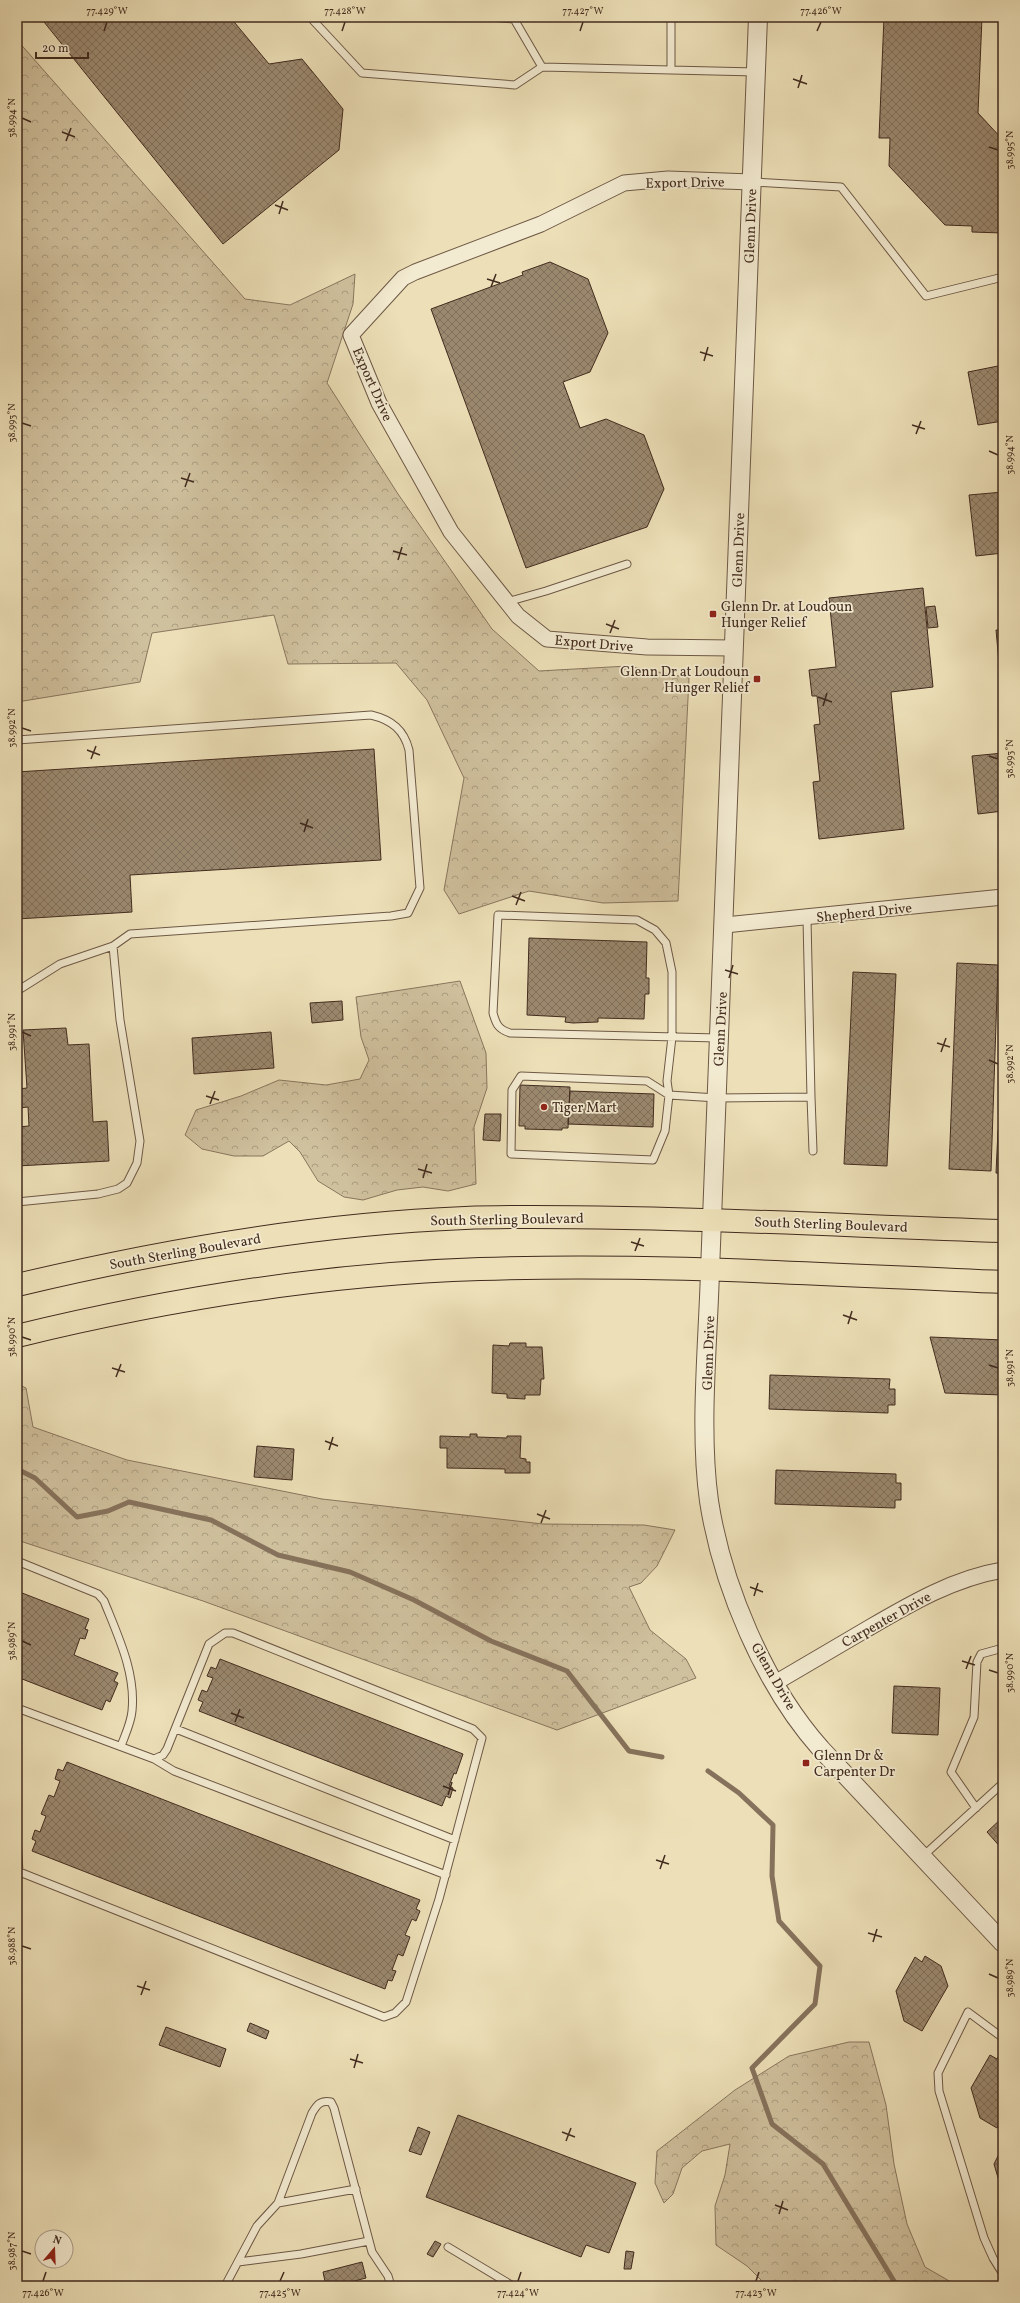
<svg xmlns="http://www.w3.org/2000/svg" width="1020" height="2303" font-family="Vollkorn,serif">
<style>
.forest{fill:url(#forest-crowns);stroke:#89765e}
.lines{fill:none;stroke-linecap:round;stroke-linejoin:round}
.stream{stroke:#86725c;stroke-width:5}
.building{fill:url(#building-cross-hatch);stroke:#422b1f}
.service-casing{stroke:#6d5845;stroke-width:9}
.minor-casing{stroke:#6d5845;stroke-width:17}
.tertiary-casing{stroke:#6d5845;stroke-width:20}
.primary-casing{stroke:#422b1f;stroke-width:24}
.service{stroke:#f3ebd1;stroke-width:7}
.minor{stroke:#f3ebd1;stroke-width:15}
.tertiary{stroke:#f3ebd1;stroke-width:18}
.primary{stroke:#ede0b8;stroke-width:22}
.ticks{fill:none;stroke:#422b1f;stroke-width:1.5}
.poi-dot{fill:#8f2418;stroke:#f3ebd1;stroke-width:1.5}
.labels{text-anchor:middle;stroke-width:3.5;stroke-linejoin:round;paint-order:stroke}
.street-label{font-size:14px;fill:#422b1f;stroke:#f3ebd1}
.poi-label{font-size:14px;fill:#422b1f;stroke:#f3ebd1;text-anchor:start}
.neatline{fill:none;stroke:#422b1f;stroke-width:1.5}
.ticks-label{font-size:10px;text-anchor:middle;fill:#422b1f}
</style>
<defs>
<pattern id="forest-crowns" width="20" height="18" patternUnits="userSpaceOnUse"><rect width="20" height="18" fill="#d0c19e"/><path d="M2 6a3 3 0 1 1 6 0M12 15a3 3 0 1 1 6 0" fill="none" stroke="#aa9d80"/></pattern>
<pattern id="building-cross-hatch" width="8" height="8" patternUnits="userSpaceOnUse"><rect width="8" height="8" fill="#9b896f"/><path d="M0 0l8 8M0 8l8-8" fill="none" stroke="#80705b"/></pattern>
</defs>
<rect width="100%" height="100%" fill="#ede0b8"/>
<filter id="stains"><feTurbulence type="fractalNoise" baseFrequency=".005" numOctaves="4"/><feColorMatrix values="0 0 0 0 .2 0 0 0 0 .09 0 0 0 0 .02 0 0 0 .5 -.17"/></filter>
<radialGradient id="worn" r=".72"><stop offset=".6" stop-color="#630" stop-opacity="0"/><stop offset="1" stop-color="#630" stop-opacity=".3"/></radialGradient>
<!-- forest -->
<path class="forest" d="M 17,40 L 245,299 L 290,305 L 355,274 L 353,304 L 327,383 L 398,494 L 492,629 L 539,671 L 628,666 L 689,678 L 678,901 L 603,903 L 529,891 L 459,914 L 444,890 L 464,778 L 427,700 L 396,663 L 288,664 L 274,615 L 152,633 L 140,682 L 17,702 Z
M 460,981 L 486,1053 L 487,1088 L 474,1127 L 476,1184 L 448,1191 L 423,1187 L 397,1190 L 363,1200 L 344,1197 L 318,1181 L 300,1152 L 289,1141 L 263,1156 L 234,1156 L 202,1149 L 185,1135 L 196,1110 L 241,1096 L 279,1080 L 326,1085 L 360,1079 L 369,1060 L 361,1037 L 356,997 Z
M 17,1384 L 26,1388 L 33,1427 L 127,1460 L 322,1499 L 543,1524 L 644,1525 L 675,1530 L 657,1566 L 641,1583 L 629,1587 L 650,1630 L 686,1659 L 696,1678 L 557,1730 L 203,1601 L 17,1540 Z
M 849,2042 L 869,2042 L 886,2105 L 894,2164 L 907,2224 L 925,2267 L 958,2286 L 767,2286 L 747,2266 L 716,2245 L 715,2206 L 725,2175 L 730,2144 L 702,2151 L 682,2168 L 673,2194 L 664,2203 L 655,2183 L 657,2151 L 735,2090 L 789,2056 Z"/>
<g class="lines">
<!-- stream -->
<path class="stream" d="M 17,1469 L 35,1478 L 77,1517 L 108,1511 L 129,1502 L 211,1520 L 278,1555 L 350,1572 L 414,1600 L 491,1641 L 567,1671 L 629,1751 L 662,1757
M 708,1771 L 739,1793 L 773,1825 L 772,1876 L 779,1921 L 820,1966 L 815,2004 L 752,2068 L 772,2124 L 823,2164 L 897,2286"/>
</g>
<!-- building -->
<path class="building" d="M 40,17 L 230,17 L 269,64 L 302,59 L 343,109 L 339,150 L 223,244 Z
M 884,17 L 982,17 L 978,113 L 1003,140 L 1003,233 L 972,232 L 972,226 L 945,225 L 889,166 L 890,138 L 879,138 Z
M 550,262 L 588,279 L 608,333 L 590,372 L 563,382 L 580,428 L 606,419 L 644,435 L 664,489 L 647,527 L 526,568 L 431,309 L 523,275 L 522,272 Z
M 1003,365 L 1003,421 L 978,425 L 968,372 Z
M 1003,492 L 1003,553 L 976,556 L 969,495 Z
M 923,588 L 933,687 L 891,692 L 904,829 L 819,839 L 813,782 L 820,781 L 814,725 L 820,724 L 817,696 L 812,696 L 809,670 L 836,667 L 829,598 Z
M 935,606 L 938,627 L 928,628 L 926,607 Z
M 996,630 L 1003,630 L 1003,685 L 1001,685 Z
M 374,749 L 381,860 L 130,875 L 132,912 L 17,919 L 17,772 Z
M 1003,753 L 1003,811 L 978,814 L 972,756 Z
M 529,938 L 647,942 L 646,978 L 649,978 L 649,994 L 645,994 L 644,1019 L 598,1018 L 598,1022 L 573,1023 L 565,1022 L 566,1017 L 527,1015 Z
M 1003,959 L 1003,1069 L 1000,1069 Z
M 957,963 L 998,965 L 991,1171 L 949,1169 Z
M 853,972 L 896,974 L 887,1166 L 844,1164 Z
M 342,1001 L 343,1020 L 312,1023 L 310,1003 Z
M 66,1028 L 68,1045 L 89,1044 L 93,1122 L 107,1121 L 109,1161 L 17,1166 L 17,1127 L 29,1126 L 28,1107 L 19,1108 L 18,1089 L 27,1088 L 23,1030 Z
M 271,1032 L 274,1068 L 194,1074 L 192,1038 Z
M 520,1085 L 570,1087 L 568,1128 L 562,1128 L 562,1130 L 525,1129 L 525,1126 L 519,1126 Z
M 570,1091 L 654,1094 L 653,1127 L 568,1124 Z
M 485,1114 L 501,1114 L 500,1141 L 483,1140 Z
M 998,1130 L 1003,1131 L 1003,1174 L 996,1173 Z
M 930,1337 L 1003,1340 L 1003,1395 L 945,1393 Z
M 510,1343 L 526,1343 L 526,1347 L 542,1347 L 544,1379 L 541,1379 L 540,1395 L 525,1395 L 525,1399 L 507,1398 L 507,1394 L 492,1393 L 493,1345 L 509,1346 Z
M 770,1375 L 890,1379 L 889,1389 L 895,1389 L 895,1405 L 888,1405 L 888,1413 L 769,1409 Z
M 470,1434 L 477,1434 L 477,1437 L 507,1438 L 507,1436 L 521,1436 L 520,1458 L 526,1459 L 526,1462 L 530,1462 L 530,1473 L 505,1473 L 505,1469 L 447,1468 L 447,1448 L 440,1448 L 440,1436 L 470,1437 Z
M 257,1446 L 294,1449 L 292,1480 L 254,1477 Z
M 776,1470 L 896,1474 L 896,1483 L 901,1483 L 901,1500 L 895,1500 L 895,1508 L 775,1504 Z
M 17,1591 L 89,1619 L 85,1629 L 88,1630 L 85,1639 L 80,1638 L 74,1655 L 118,1673 L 114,1681 L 118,1683 L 110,1702 L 106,1700 L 102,1710 L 17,1677 Z
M 220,1659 L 463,1754 L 456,1774 L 454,1773 L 449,1786 L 453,1788 L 450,1798 L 446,1796 L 442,1806 L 199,1711 L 203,1702 L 198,1700 L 202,1690 L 207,1692 L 213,1678 L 207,1676 L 211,1667 L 216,1669 Z
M 894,1686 L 940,1688 L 938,1735 L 892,1733 Z
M 67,1762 L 420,1900 L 416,1909 L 420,1911 L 416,1921 L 412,1919 L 405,1935 L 410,1937 L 403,1956 L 398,1954 L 392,1970 L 396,1971 L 392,1981 L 388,1980 L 385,1989 L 32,1851 L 36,1841 L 32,1839 L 35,1830 L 40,1832 L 46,1816 L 41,1814 L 49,1795 L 54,1797 L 60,1781 L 55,1779 L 58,1769 L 63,1771 Z
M 1003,1817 L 1003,1850 L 987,1832 Z
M 925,1956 L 941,1966 L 948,1986 L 922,2031 L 904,2021 L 896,1991 L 915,1957 L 922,1962 Z
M 250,2023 L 269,2031 L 266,2039 L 247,2031 Z
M 166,2027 L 226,2049 L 220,2067 L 159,2045 Z
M 1000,2054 L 1003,2056 L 1003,2117 L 997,2128 L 980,2118 L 971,2088 L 990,2055 L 997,2059 Z
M 458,2115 L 636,2183 L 609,2253 L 586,2245 L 581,2257 L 426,2197 Z
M 418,2127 L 430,2132 L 421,2155 L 409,2151 Z
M 1003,2146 L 1003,2195 L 994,2164 Z
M 435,2241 L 441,2244 L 433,2257 L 427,2254 Z
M 626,2251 L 634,2252 L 631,2269 L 624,2269 Z
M 362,2262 L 366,2278 L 335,2286 L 326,2286 L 323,2272 Z"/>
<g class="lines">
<!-- service casing -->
<g class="service-casing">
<path id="service" d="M 310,17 L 362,73 L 515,85 L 542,67 L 671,70
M 492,17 L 514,19 L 542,67
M 671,17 L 671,70 L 756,72
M 753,182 L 841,187 L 926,296 L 1003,277
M 507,602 L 546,591 L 627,564
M 17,740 L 371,715 C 392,720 404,730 409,750 L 420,888 L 408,913 L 391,916 L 130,934 L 113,946 L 120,1020 L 140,1141 L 137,1163 L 127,1183 L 118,1189 L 98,1194 L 17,1202
M 17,991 L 60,964 L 113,946
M 718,1038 L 510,1033 C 498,1029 496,1024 493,1013 L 498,915 L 637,920 L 655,930 L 666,943 L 672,972 L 672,1037 L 667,1081 L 669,1095 L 665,1131 L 653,1160 L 511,1154 L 512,1090 L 521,1076 L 647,1081 L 669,1095 L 717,1098 L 811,1097 L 807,919
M 811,1097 L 813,1151
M 17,1561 L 98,1594 L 104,1601 C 118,1636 136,1673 132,1711 C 131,1723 125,1735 121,1746
M 17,1708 L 154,1759 L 163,1755 L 167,1749 L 209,1644 L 225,1633 L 233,1633 L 473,1729 L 482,1738 L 439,1899 L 406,2002 L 395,2013 L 384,2017 L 17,1871
M 176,1729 L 455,1840
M 154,1759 L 174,1771 L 446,1875
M 976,1808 L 951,1772 L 974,1717 L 977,1662 L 981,1654 L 1003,1648
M 17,1839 L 19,1872
M 922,1857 L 1003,1783
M 1003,2038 L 968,2012 L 938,2073 L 939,2091 L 984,2238 L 993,2258 L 1003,2274
M 278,2203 L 356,2189
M 448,2247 L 513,2286
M 238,2262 L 301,2254 L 369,2241
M 225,2286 L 257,2226 L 278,2203 L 312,2113 C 317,2105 320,2100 331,2102 L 334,2108 L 372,2252 L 388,2276 L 391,2286"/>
</g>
<!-- minor casing -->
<g class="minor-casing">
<path id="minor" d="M 733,648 L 647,647 L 547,639 L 518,616 L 451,532 L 379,403 L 351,335 L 403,278 L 415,272 L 541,224 L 624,183 L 668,179 L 752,182
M 725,925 L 1003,897
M 775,1683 C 806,1665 836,1647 867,1629 C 910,1604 954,1578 1003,1570"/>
</g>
<!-- tertiary casing -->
<g class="tertiary-casing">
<path id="tertiary" d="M 758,17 L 710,1271 C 708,1343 699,1430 709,1501 C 722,1585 764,1685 821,1749 L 1003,1943"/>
</g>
<!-- primary casing -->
<g class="primary-casing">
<path id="primary" d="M 17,1285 C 164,1250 314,1224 465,1218 C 518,1216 571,1217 624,1218 C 751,1220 877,1227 1003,1231
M 17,1336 C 169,1299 323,1274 480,1269 C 654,1263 829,1275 1003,1282"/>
</g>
<!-- service -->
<use href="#service" class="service"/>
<!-- minor -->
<use href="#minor" class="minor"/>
<!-- tertiary -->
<use href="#tertiary" class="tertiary"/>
<!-- primary -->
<use href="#primary" class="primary"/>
</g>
<!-- ticks -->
<path class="ticks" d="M 104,31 L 107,22M 342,31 L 345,22M 580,31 L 583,22M 817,31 L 821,22M 793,79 L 807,84M 798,88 L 802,75M 22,118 L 31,122M 62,132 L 75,137M 66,141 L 71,128M 989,147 L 998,150M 275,205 L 288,210M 279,214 L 283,201M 487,279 L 500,283M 491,287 L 496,274M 700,352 L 713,356M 704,361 L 708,347M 22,423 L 31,426M 912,425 L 925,429M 916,434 L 921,421M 989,451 L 998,455M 181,478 L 194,482M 185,487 L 190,473M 393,551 L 407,555M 398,560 L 402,547M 606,624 L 619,629M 610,633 L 615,620M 818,697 L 832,702M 823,706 L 827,693M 22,728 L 31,731M 87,750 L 100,755M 989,756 L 998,759M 91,759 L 96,746M 300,823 L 313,828M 304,832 L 308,819M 512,896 L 525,901M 516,905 L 521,892M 725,970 L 738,974M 729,978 L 733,965M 22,1032 L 31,1036M 937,1043 L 950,1047M 941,1052 L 946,1038M 989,1060 L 998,1064M 206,1096 L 219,1100M 210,1104 L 215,1091M 418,1169 L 432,1173M 423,1178 L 427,1164M 631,1242 L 644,1246M 635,1251 L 640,1238M 843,1315 L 857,1320M 848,1324 L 852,1311M 22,1337 L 31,1340M 989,1365 L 998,1368M 112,1368 L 125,1372M 116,1377 L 121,1364M 325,1441 L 338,1446M 329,1450 L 333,1437M 537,1514 L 550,1519M 541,1523 L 546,1510M 750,1587 L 763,1592M 754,1596 L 758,1583M 22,1641 L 31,1645M 962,1661 L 975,1665M 966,1669 L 971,1656M 989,1670 L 998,1673M 231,1713 L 244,1718M 235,1722 L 240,1709M 443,1786 L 456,1791M 448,1795 L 452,1782M 656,1860 L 669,1864M 660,1869 L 665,1855M 868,1933 L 882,1937M 873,1942 L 877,1929M 22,1946 L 31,1949M 989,1974 L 998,1978M 137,1986 L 150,1990M 141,1995 L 146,1981M 350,2059 L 363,2063M 354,2068 L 358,2054M 562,2132 L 575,2137M 566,2141 L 571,2128M 775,2205 L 788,2210M 779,2214 L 783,2201M 22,2251 L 31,2254M 43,2281 L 46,2272M 280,2281 L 284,2272M 518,2281 L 521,2272M 756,2281 L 759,2272"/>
<!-- markers -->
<g class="poi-dot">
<rect x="709" y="610" width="8" height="8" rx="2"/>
<rect x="753" y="675" width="8" height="8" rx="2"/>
<circle cx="544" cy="1107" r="4"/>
<rect x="802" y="1759" width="8" height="8" rx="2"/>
</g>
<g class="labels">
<!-- street labels -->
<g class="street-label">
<text transform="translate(685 182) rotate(-1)" y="5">Export Drive</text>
<text transform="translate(750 226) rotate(-88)" y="5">Glenn Drive</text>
<text transform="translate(373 384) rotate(66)" y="5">Export Drive</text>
<text transform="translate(738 550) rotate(-88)" y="5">Glenn Drive</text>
<text transform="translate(594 643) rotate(5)" y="5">Export Drive</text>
<text transform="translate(864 912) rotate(-6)" y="5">Shepherd Drive</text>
<text transform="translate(720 1029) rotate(-87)" y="5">Glenn Drive</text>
<text transform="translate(507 1219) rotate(-1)" y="5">South Sterling Boulevard</text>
<text transform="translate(831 1224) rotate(2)" y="5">South Sterling Boulevard</text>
<text transform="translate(185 1251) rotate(-10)" y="5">South Sterling Boulevard</text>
<text transform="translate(708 1353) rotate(-88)" y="5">Glenn Drive</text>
<text transform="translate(886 1619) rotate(-29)" y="5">Carpenter Drive</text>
<text transform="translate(774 1676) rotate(60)" y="5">Glenn Drive</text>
</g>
<!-- poi labels -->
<g class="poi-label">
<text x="721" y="611">Glenn Dr. at Loudoun<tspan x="721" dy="16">Hunger Relief</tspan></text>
<text x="749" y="676" text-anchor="end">Glenn Dr at Loudoun<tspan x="749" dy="16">Hunger Relief</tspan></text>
<text x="552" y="1112">Tiger Mart</text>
<text x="814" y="1760">Glenn Dr &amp;<tspan x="814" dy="16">Carpenter Dr</tspan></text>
</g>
</g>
<!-- margin -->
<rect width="1020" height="2303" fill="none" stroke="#ede0b8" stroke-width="44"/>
<!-- north arrow -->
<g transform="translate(54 2249) rotate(19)"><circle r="19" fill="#f3ebd1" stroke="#ac9e8a"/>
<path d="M0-3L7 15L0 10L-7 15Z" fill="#8f2418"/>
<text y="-6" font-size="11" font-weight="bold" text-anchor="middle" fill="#422b1f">N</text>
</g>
<!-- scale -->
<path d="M36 52v6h52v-6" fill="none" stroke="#422b1f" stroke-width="2"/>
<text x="42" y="52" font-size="12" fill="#422b1f" stroke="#f3ebd1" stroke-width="3" paint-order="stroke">20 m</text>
<rect x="22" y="22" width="976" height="2259" class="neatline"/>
<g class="ticks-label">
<text x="107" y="14">77.429°W</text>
<text x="345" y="14">77.428°W</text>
<text x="583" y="14">77.427°W</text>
<text x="821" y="14">77.426°W</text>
<text transform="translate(11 118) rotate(-90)" y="4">38.994°N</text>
<text transform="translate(1009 150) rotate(-90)" y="4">38.995°N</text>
<text transform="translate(11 423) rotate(-90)" y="4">38.993°N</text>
<text transform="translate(1009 455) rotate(-90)" y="4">38.994°N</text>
<text transform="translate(11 728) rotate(-90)" y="4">38.992°N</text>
<text transform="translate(1009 759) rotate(-90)" y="4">38.993°N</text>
<text transform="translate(11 1032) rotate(-90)" y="4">38.991°N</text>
<text transform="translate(1009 1064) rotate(-90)" y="4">38.992°N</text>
<text transform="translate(11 1337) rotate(-90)" y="4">38.990°N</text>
<text transform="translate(1009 1368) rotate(-90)" y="4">38.991°N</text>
<text transform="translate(11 1641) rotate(-90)" y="4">38.989°N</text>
<text transform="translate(1009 1673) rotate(-90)" y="4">38.990°N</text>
<text transform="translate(11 1946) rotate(-90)" y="4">38.988°N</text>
<text transform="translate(1009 1978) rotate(-90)" y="4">38.989°N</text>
<text transform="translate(11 2251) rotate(-90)" y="4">38.987°N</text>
<text x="43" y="2296">77.426°W</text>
<text x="280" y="2296">77.425°W</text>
<text x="518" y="2296">77.424°W</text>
<text x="756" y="2296">77.423°W</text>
</g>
<rect width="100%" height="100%" filter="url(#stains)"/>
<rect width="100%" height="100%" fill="url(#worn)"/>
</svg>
